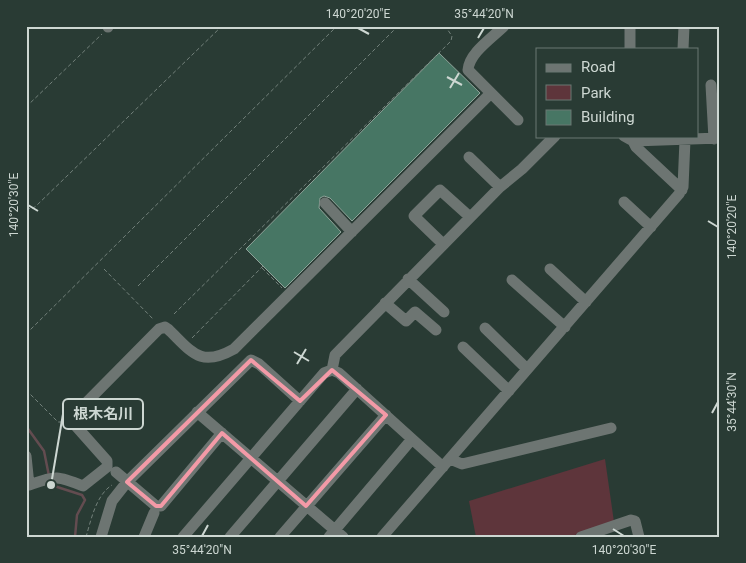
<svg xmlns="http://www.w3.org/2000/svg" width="746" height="563" font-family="Roboto,'Noto Sans JP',sans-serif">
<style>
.green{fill:#5e353b}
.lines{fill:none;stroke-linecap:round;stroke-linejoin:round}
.stream{stroke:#634c50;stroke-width:2.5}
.building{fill:#477664;stroke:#8ea399}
.path{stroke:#73817b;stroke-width:1;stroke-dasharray:4 2.5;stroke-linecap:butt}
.minor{stroke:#6d7572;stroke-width:11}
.marked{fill:none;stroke:#f39aa7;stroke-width:4;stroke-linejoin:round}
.ticks{fill:none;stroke:#cdd7d2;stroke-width:2}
.leader{fill:none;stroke:#cdd7d2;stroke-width:2}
.callout-dot{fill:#cdd7d2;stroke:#293b34;stroke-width:2}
.callout{fill:#293b34;stroke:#cdd7d2;stroke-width:2}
.callout-label{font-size:15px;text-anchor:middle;font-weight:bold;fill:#cdd7d2}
.neatline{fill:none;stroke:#cdd7d2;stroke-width:2}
.ticks-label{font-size:12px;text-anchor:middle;fill:#cdd7d2}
</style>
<rect width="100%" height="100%" fill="#293b34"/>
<!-- green -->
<path class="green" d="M 605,459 L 614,522 L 569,537 L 476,537 L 469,501 Z"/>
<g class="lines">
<!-- stream -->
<path class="stream" d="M 26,426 L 44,451 L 49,476
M 50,481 L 51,485 L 82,495 L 85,500 L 77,515 L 75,537"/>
</g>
<!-- building -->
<path class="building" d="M 439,53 L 480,93 L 352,221 L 330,198 L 324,196 L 320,198 L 319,208 L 341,232 L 285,288 L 246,249 Z"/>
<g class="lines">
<!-- path -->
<path class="path" d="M 26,29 L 29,26
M 26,107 L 102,34
M 26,208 L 32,209 L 36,206 L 222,26
M 262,268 L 282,288
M 104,269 L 154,320
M 138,286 L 398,26
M 174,314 L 451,41 L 452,36 L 445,26
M 26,334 L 337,26
M 192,338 L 263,266
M 26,390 L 58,422 L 63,422
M 86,537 C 91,520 96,495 112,485"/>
<!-- minor -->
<path class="minor" d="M 504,26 C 492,38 469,53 468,70 L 518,120
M 630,26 L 630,49
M 108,27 L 108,26
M 683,49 L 684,26
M 711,85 L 714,139
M 624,136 L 633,141 L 720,138
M 633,141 L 636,147 L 682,190
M 469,157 L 500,187
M 624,202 L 651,227
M 325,203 L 352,232
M 443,244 L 414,216 L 440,190 L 470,217
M 550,269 L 586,302
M 408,279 L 444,312
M 512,280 L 565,327
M 385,303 L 406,321 L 415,312 L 436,330
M 485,328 L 527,369
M 463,347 L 509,391
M 332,370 L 335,355 L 500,187 L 522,169 L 555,136
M 197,412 L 343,537
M 26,456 L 29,485 C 56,476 56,475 83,486 L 107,467 L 107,461 L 75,425 L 73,419 L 75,414 L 159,329 L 165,327 L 168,329 C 192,352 200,368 234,349 L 490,94
M 450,459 L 462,464 L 611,428
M 116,472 L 156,506 L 161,506 L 222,433
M 101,537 L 112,501 L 127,482 L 251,360 L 259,364 L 300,401
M 144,537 L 154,513
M 183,537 L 324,373 L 332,370 L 339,373 L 443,467
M 230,537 L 357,389
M 280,537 L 386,415
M 329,537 L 412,439
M 382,537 L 679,194 L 683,187 L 685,140
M 581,537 L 631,520 L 635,521 L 639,537"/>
</g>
<!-- marked area -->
<path class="marked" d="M 251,360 L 300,401 L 332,370 L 386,415 L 306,506 L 222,433 L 161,506 L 156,506 L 127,482 Z"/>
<!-- ticks -->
<path class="ticks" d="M 358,28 L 369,34M 478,38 L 484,28M 447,77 L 462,85M 450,88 L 459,73M 28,205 L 38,211M 708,221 L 718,227M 294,352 L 309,361M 297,364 L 306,349M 712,413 L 718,402M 613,529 L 624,536M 202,536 L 208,525"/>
<!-- callouts -->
<path class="leader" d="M51 485L63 414"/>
<circle class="callout-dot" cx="51" cy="485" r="5"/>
<rect class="callout" x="63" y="399" width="80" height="30" rx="5"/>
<g class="callout-label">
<text x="103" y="419">根木名川</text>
</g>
<!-- border -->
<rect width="746" height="563" fill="none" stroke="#293b34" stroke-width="55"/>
<!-- legend -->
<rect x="536" y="48" width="162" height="90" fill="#293b34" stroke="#6b7973"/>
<rect x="546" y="64" width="25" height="8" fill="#6d7572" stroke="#6b7973"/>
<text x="581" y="72" font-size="15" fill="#cdd7d2">Road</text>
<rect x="546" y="85" width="25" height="15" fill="#5e353b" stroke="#6b7973"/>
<text x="581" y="98" font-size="15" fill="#cdd7d2">Park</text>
<rect x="546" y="110" width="25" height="15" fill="#477664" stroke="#6b7973"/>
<text x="581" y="122" font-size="15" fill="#cdd7d2">Building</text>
<rect x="28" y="28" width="690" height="508" class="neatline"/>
<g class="ticks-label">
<text x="358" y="18">140°20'20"E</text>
<text x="484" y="18">35°44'20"N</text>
<text transform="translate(14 205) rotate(-90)" y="4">140°20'30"E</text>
<text transform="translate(732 227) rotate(-90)" y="4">140°20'20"E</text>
<text transform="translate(732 402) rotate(-90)" y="4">35°44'30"N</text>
<text x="202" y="554">35°44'20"N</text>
<text x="624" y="554">140°20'30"E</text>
</g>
</svg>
